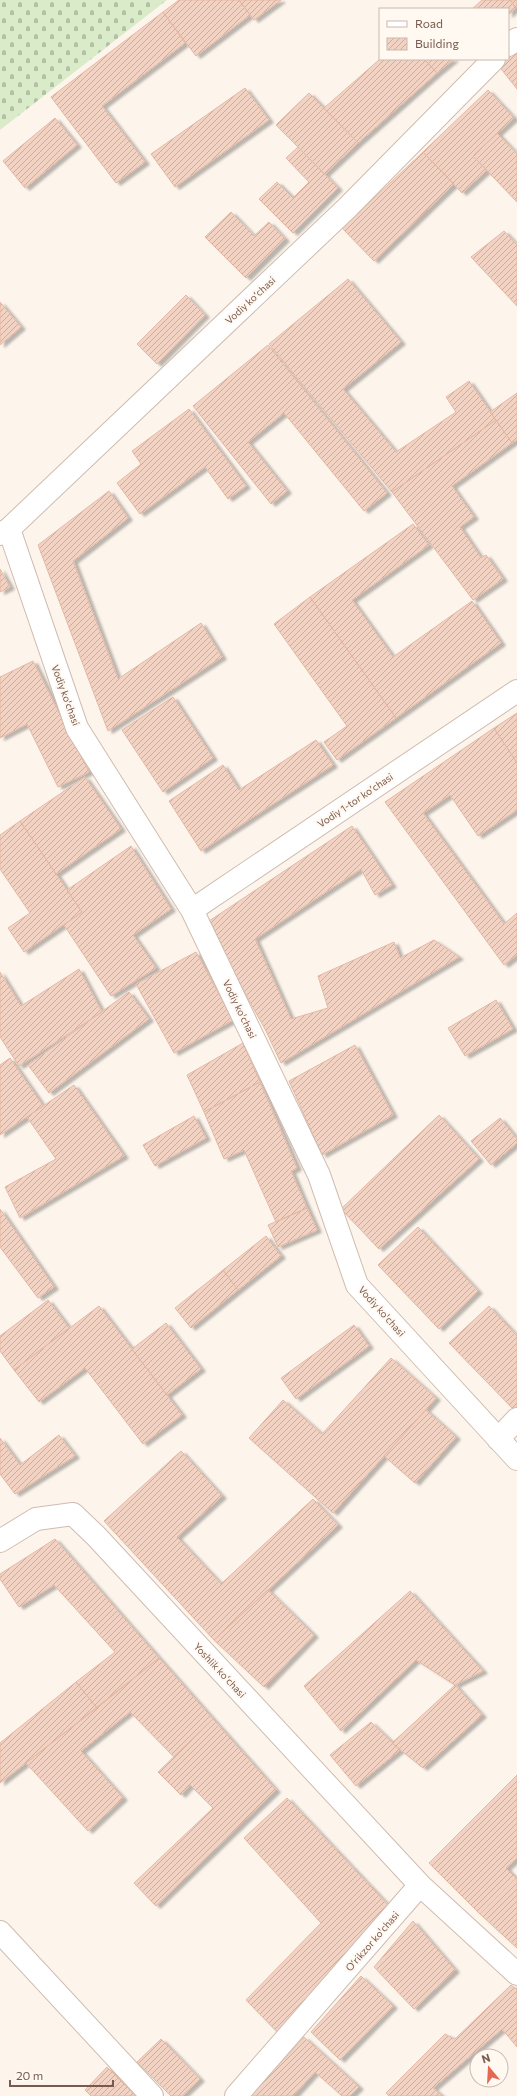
<svg xmlns="http://www.w3.org/2000/svg" width="517" height="2096" font-family="Commissioner,sans-serif">
<style>
.cemetery{fill:url(#cemetery-stones)}
.building{fill:url(#building-hatch);stroke:#e5b8a4;filter:url(#shadow)}
.lines{fill:none;stroke-linecap:round;stroke-linejoin:round}
.street-casing{stroke:#d0bcb0;stroke-width:24}
.street{stroke:#fff;stroke-width:22}
.labels{text-anchor:middle;stroke-width:4;stroke-linejoin:round;paint-order:stroke}
.street-label{font-size:10px;fill:#795a4e;stroke:#fff9f2}
</style>
<defs>
<pattern id="cemetery-stones" width="16" height="16" patternUnits="userSpaceOnUse"><rect width="16" height="16" fill="#d9ebc9"/><path d="M2 7V4a2 2 0 0 1 4 0v3zM10 15v-3a2 2 0 0 1 4 0v3z" fill="#b5c1a5"/></pattern>
<pattern id="building-hatch" width="6" height="6" patternUnits="userSpaceOnUse"><rect width="6" height="6" fill="#f2d2c3"/><path d="M-1 1l2-2M0 6l6-6M5 7l2-2" fill="none" stroke="#c9ada1"/></pattern>
<filter id="shadow"><feDropShadow dx="4.5" dy="2.5" stdDeviation="1" flood-color="#0004"/></filter>
</defs>
<rect width="100%" height="100%" fill="#fdf5ec"/>
<!-- cemetery -->
<path class="cemetery" d="M 0,0 L 167,0 L 0,130 Z"/>
<!-- building -->
<path class="building" d="M 179,0 L 239,0 L 250,15 L 196,56 L 163,12 Z
M 239,0 L 281,0 L 254,20 Z
M 482,0 L 510,0 L 516,8 L 508,15 L 508,9 L 472,9 Z
M 510,0 L 517,0 L 517,7 L 516,8 Z
M 163,12 L 185,43 L 102,106 L 145,162 L 116,183 L 51,97 Z
M 517,50 L 517,89 L 498,65 L 508,59 Z
M 380,59 L 424,59 L 437,73 L 358,143 L 324,108 Z
M 424,59 L 454,59 L 437,73 Z
M 245,88 L 269,120 L 175,187 L 151,154 Z
M 488,90 L 514,118 L 473,156 L 487,170 L 462,193 L 423,152 Z
M 309,93 L 358,143 L 325,174 L 276,125 Z
M 55,118 L 77,145 L 25,188 L 3,161 Z
M 497,133 L 517,154 L 517,202 L 473,156 Z
M 298,147 L 338,188 L 293,233 L 259,199 L 277,182 L 293,198 L 309,182 L 286,158 Z
M 423,152 L 454,184 L 374,261 L 342,228 Z
M 231,212 L 254,236 L 269,222 L 285,239 L 246,278 L 205,237 Z
M 504,231 L 517,245 L 517,306 L 471,257 Z
M 348,279 L 401,342 L 343,389 L 396,452 L 456,412 L 446,397 L 469,381 L 496,420 L 392,492 L 269,344 Z
M 186,295 L 205,315 L 157,364 L 137,344 Z
M 0,302 L 21,327 L 0,345 Z
M 268,345 L 387,493 L 364,511 L 284,413 L 248,442 L 287,491 L 271,504 L 193,406 Z
M 517,393 L 517,440 L 512,443 L 490,412 Z
M 189,409 L 246,486 L 228,499 L 205,467 L 140,514 L 117,483 L 141,464 L 132,451 Z
M 496,420 L 512,443 L 452,486 L 474,517 L 460,527 L 481,558 L 486,555 L 503,579 L 473,600 L 392,492 Z
M 109,491 L 128,518 L 73,561 L 118,679 L 201,623 L 222,657 L 108,731 L 38,545 Z
M 413,524 L 429,545 L 352,600 L 393,657 L 472,601 L 501,643 L 396,718 L 310,597 Z
M 0,569 L 10,587 L 0,592 Z
M 310,597 L 396,718 L 337,760 L 324,742 L 347,726 L 274,624 Z
M 33,661 L 89,772 L 58,787 L 27,724 L 0,738 L 0,677 Z
M 173,697 L 213,758 L 163,792 L 122,730 Z
M 517,713 L 517,763 L 494,728 Z
M 494,728 L 517,763 L 517,810 L 478,836 L 450,795 L 423,813 L 504,924 L 517,913 L 517,955 L 504,965 L 385,802 Z
M 316,740 L 333,765 L 201,851 L 169,801 L 223,765 L 239,790 Z
M 85,777 L 121,829 L 56,874 L 20,821 Z
M 20,821 L 82,912 L 24,952 L 8,928 L 30,913 L 0,869 L 0,835 Z
M 352,826 L 392,885 L 375,895 L 361,869 L 255,939 L 291,1019 L 328,1008 L 318,976 L 394,942 L 400,958 L 434,940 L 459,957 L 281,1063 L 265,1029 L 206,923 Z
M 131,846 L 171,909 L 133,935 L 156,968 L 111,996 L 64,925 L 82,912 L 67,890 Z
M 196,952 L 233,1020 L 174,1053 L 136,984 Z
M 79,969 L 102,1012 L 19,1066 L 0,1037 L 0,972 L 21,1006 Z
M 129,992 L 149,1019 L 49,1093 L 28,1065 Z
M 496,1000 L 513,1029 L 465,1056 L 448,1028 Z
M 243,1043 L 260,1082 L 204,1112 L 187,1075 Z
M 355,1045 L 393,1115 L 322,1155 L 289,1081 Z
M 10,1058 L 43,1106 L 0,1135 L 0,1065 Z
M 260,1082 L 297,1168 L 291,1171 L 307,1208 L 276,1222 L 244,1150 L 224,1159 L 204,1112 Z
M 74,1085 L 124,1156 L 20,1218 L 5,1187 L 56,1159 L 27,1117 Z
M 439,1115 L 479,1159 L 379,1249 L 341,1209 Z
M 194,1116 L 206,1138 L 155,1166 L 143,1145 Z
M 500,1118 L 517,1139 L 517,1143 L 491,1165 L 471,1141 Z
M 307,1208 L 317,1230 L 278,1247 L 268,1225 Z
M 0,1209 L 54,1287 L 38,1298 L 0,1247 Z
M 418,1227 L 478,1291 L 439,1329 L 378,1265 Z
M 266,1236 L 281,1256 L 238,1290 L 223,1270 Z
M 223,1270 L 238,1290 L 191,1328 L 175,1308 Z
M 48,1300 L 69,1328 L 14,1370 L 0,1351 L 0,1336 Z
M 99,1306 L 182,1415 L 143,1444 L 85,1368 L 39,1402 L 14,1370 Z
M 489,1306 L 517,1336 L 517,1413 L 449,1343 Z
M 166,1323 L 201,1369 L 167,1395 L 132,1349 Z
M 354,1325 L 369,1346 L 296,1399 L 281,1378 Z
M 391,1358 L 436,1398 L 333,1513 L 249,1438 L 283,1400 L 322,1434 Z
M 426,1410 L 456,1437 L 415,1483 L 384,1456 Z
M 59,1435 L 75,1456 L 15,1494 L 0,1474 L 0,1438 L 20,1465 Z
M 181,1451 L 222,1496 L 177,1537 L 221,1584 L 313,1499 L 338,1525 L 214,1640 L 104,1521 Z
M 55,1539 L 159,1658 L 97,1708 L 76,1682 L 115,1652 L 54,1585 L 19,1607 L 0,1579 L 0,1574 Z
M 268,1590 L 314,1635 L 264,1687 L 214,1640 Z
M 410,1591 L 483,1671 L 455,1685 L 416,1660 L 341,1731 L 304,1686 Z
M 159,1658 L 213,1719 L 174,1757 L 130,1712 L 81,1751 L 123,1798 L 88,1831 L 26,1763 Z
M 76,1682 L 97,1708 L 0,1783 L 0,1743 Z
M 455,1685 L 482,1715 L 423,1768 L 392,1743 Z
M 213,1719 L 276,1790 L 156,1906 L 134,1883 L 213,1808 L 190,1785 L 181,1795 L 158,1772 Z
M 371,1722 L 400,1750 L 356,1786 L 330,1755 Z
M 517,1775 L 517,1858 L 506,1868 L 516,1878 L 480,1914 L 429,1863 Z
M 287,1798 L 388,1905 L 282,2037 L 246,2000 L 321,1923 L 244,1838 Z
M 516,1878 L 517,1879 L 517,1948 L 480,1914 Z
M 413,1921 L 455,1970 L 414,2009 L 374,1967 Z
M 361,1976 L 393,2006 L 340,2060 L 311,2032 Z
M 511,1985 L 517,1990 L 517,2047 L 502,2029 L 433,2088 L 442,2096 L 389,2096 L 386,2093 L 445,2034 L 455,2039 Z
M 304,2037 L 359,2087 L 350,2096 L 342,2096 L 315,2072 L 293,2096 L 250,2096 Z
M 161,2039 L 200,2079 L 182,2096 L 171,2096 L 137,2062 Z
M 107,2067 L 136,2096 L 91,2096 L 85,2090 Z"/>
<g class="lines">
<!-- street casing -->
<g class="street-casing">
<path id="street" d="M 508,45 L 517,39
M 9,529 L 77,728 L 192,910 L 319,1175 L 357,1285 L 517,1459
M 0,534 L 9,529 L 347,208 L 494,59
M 192,910 L 517,691
M 498,1439 L 517,1419
M 0,1541 L 36,1519 L 73,1514 L 96,1536 L 420,1885 L 517,1974
M 0,1932 L 152,2096
M 236,2096 L 420,1885"/>
</g>
<!-- street -->
<use href="#street" class="street"/>
</g>
<g class="labels">
<!-- street labels -->
<g class="street-label">
<text transform="translate(250 300) rotate(-43)" y="4">Vodiy koʻchasi</text>
<text transform="translate(66 695) rotate(70)" y="4">Vodiy ko'chasi</text>
<text transform="translate(355 800) rotate(-34)" y="4">Vodiy 1-tor koʼchasi</text>
<text transform="translate(240 1009) rotate(64)" y="4">Vodiy ko'chasi</text>
<text transform="translate(382 1311) rotate(48)" y="4">Vodiy ko'chasi</text>
<text transform="translate(220 1670) rotate(47)" y="4">Yoshlik koʻchasi</text>
<text transform="translate(372 1941) rotate(-49)" y="4">Oʻrikzor ko'chasi</text>
</g>
</g>
<!-- legend -->
<rect x="379" y="8" width="130" height="52" fill="#fff9f2" stroke="#c9b9b0"/>
<rect x="387" y="21" width="20" height="6" fill="#ffffff" stroke="#c9b9b0"/>
<text x="415" y="28" font-size="12" fill="#795a4e">Road</text>
<rect x="387" y="38" width="20" height="12" fill="url(#building-hatch)" stroke="#c9b9b0"/>
<text x="415" y="48" font-size="12" fill="#795a4e">Building</text>
<!-- north arrow -->
<g transform="translate(489 2068) rotate(342)"><circle r="19" fill="#fff9f2" stroke="#c9b9b0"/>
<path d="M0-3L7 15L0 10L-7 15Z" fill="#e46953"/>
<text y="-6" font-size="11" font-weight="bold" text-anchor="middle" fill="#795a4e">N</text>
</g>
<!-- scale -->
<path d="M10 2080v6h103v-6" fill="none" stroke="#795a4e" stroke-width="2"/>
<text x="16" y="2080" font-size="12" fill="#795a4e" stroke="#fff9f2" stroke-width="3" paint-order="stroke">20 m</text>
</svg>
